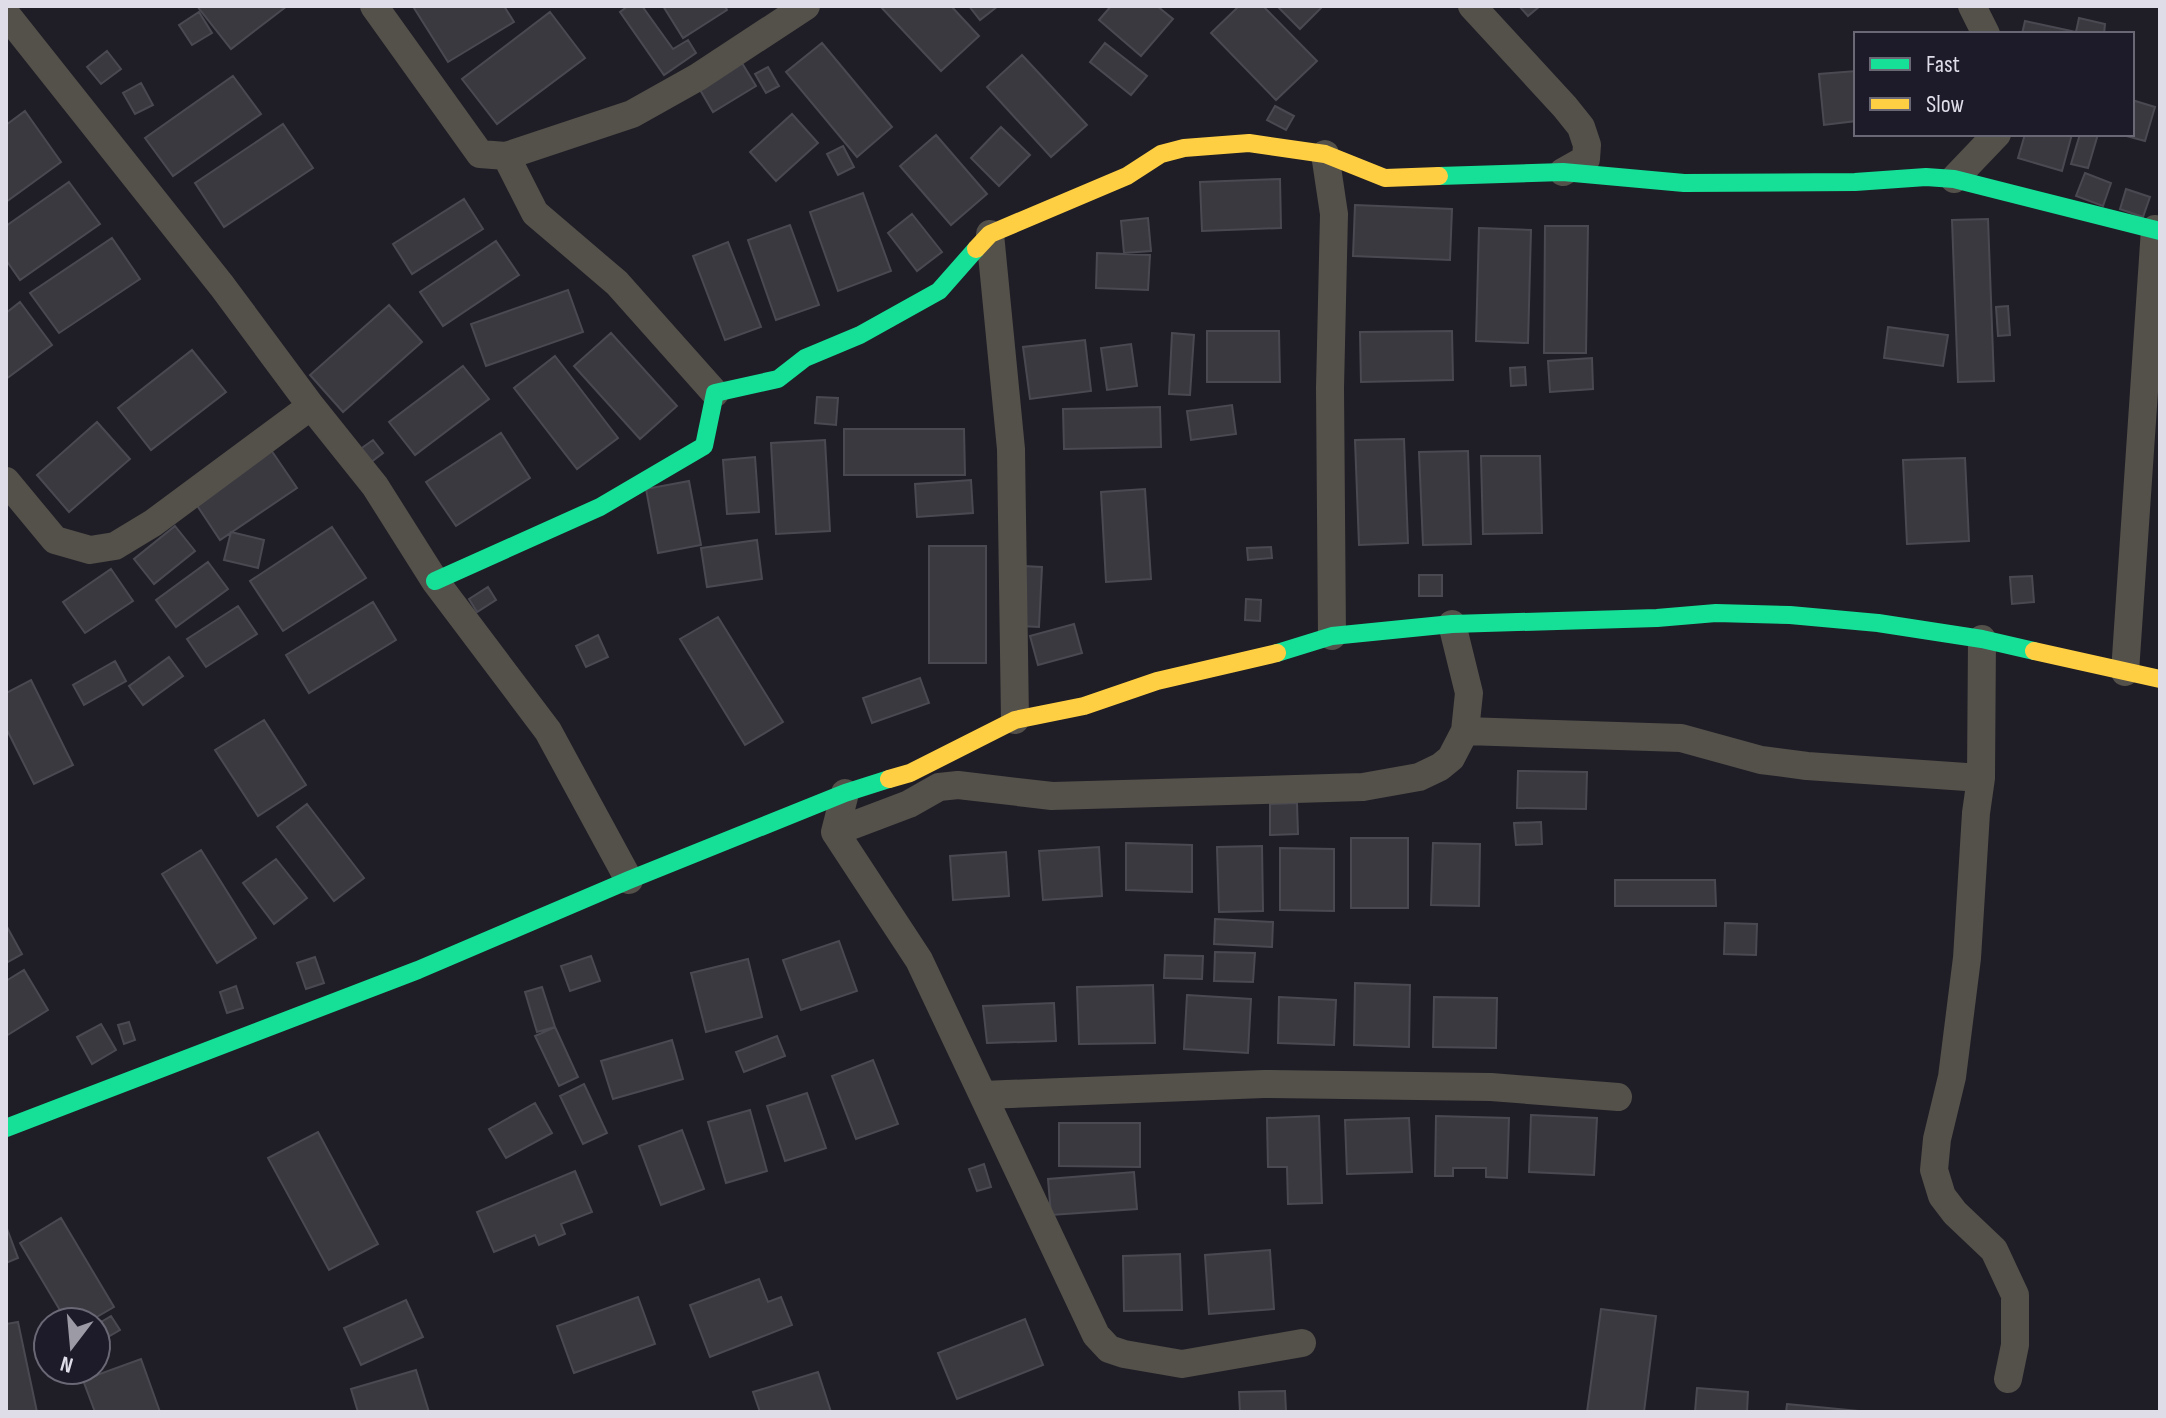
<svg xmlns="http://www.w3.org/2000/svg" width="2166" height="1418" font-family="'Sofia Sans Condensed',sans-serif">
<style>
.building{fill:#3a3940;stroke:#4a4951;stroke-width:2}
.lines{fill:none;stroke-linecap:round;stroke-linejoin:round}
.street{stroke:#54504a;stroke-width:28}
.fast{stroke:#16e098;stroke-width:18}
.slow{stroke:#ffcf43;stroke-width:18}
</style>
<rect width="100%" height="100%" fill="#1f1e26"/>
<!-- building -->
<path class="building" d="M 197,6 L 287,6 L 231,49 Z
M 417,6 L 504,6 L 514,22 L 448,62 L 414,8 Z
M 628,6 L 642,6 L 673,49 L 688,40 L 696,53 L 664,75 L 620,12 Z
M 663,6 L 725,6 L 727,10 L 683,38 Z
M 880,6 L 951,6 L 979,36 L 941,71 Z
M 969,6 L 998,6 L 980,20 Z
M 1111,6 L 1157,6 L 1173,19 L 1141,56 L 1099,20 Z
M 1239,6 L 1263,6 L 1317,61 L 1276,100 L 1211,33 Z
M 1277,6 L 1323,6 L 1300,29 Z
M 1519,6 L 1540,6 L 1528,16 Z
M 199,12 L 212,33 L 192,45 L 179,25 Z
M 550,12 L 585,58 L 497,124 L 462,79 Z
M 2079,18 L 2105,24 L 2104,34 L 2022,34 L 2025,21 L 2076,32 Z
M 822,43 L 892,127 L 857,157 L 786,72 Z
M 1105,43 L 1147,76 L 1131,95 L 1090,62 Z
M 107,51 L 121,69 L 101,84 L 87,67 Z
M 1022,55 L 1087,125 L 1051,157 L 987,87 Z
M 742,63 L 756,86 L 713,112 L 699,88 Z
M 768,67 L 779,86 L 766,93 L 755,74 Z
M 1856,71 L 1856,121 L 1824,125 L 1819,74 Z
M 233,76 L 261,114 L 173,176 L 145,138 Z
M 141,83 L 153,105 L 135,114 L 123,93 Z
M 2132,100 L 2155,107 L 2145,141 L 2119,134 L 2132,134 Z
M 1275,106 L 1294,116 L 1286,130 L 1267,120 Z
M 25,111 L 61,162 L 6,202 L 6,125 Z
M 792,114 L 818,143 L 776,181 L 750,152 Z
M 283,124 L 313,168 L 224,227 L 195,183 Z
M 1001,127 L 1030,155 L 999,186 L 971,158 Z
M 2025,134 L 2072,134 L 2062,171 L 2018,158 Z
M 2080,134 L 2098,134 L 2088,168 L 2071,164 Z
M 936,135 L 987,194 L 951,225 L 900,166 Z
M 843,146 L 854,167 L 838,175 L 827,154 Z
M 2085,173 L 2111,183 L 2103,206 L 2076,196 Z
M 1280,179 L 1281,228 L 1202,231 L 1200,182 Z
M 69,182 L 100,224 L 20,280 L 6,260 L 6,226 Z
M 2126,189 L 2150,197 L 2143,217 L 2120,209 Z
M 863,193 L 891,271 L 838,291 L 810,212 Z
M 464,199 L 483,229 L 412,274 L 393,244 Z
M 1355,205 L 1452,209 L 1450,260 L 1353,256 Z
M 912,214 L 942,252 L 917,271 L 888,233 Z
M 1148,218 L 1151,251 L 1124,253 L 1121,221 Z
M 1988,219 L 1994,381 L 1958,382 L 1952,220 Z
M 790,225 L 819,305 L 776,320 L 748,240 Z
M 1545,226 L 1588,226 L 1586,353 L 1544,353 Z
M 1479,228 L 1531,230 L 1528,343 L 1476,341 Z
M 112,238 L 140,279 L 59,333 L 30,293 Z
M 496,241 L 519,275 L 443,326 L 420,292 Z
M 728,242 L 761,327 L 725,340 L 693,256 Z
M 1097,253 L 1150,255 L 1148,290 L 1096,288 Z
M 568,290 L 583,332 L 486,366 L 471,324 Z
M 20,302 L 52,345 L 6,379 L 6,313 Z
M 389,305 L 422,342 L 343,412 L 310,375 Z
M 2008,306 L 2010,335 L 1998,336 L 1996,307 Z
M 1888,327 L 1948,335 L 1943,366 L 1884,358 Z
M 1207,331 L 1279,331 L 1280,382 L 1207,382 Z
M 1452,331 L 1453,380 L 1361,382 L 1360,332 Z
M 611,333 L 677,406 L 640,439 L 574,366 Z
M 1172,333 L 1194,335 L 1190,395 L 1169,394 Z
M 1085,340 L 1091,391 L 1030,399 L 1023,347 Z
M 1131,344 L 1137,386 L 1107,390 L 1101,348 Z
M 192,350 L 226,392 L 151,450 L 118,408 Z
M 555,356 L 618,438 L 577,469 L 514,388 Z
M 1592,358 L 1593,389 L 1550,392 L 1548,361 Z
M 463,366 L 489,399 L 415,455 L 389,422 Z
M 1525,367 L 1526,385 L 1511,386 L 1510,368 Z
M 817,397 L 838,398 L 836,425 L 815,423 Z
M 1232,405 L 1236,434 L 1191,440 L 1187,411 Z
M 1160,407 L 1161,447 L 1064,449 L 1063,409 Z
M 97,422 L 130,459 L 69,512 L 37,475 Z
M 844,429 L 964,429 L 965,475 L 844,475 Z
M 501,433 L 530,478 L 456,526 L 426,482 Z
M 1404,439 L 1408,543 L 1359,545 L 1355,440 Z
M 373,440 L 383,453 L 362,469 L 352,455 Z
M 825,440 L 830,531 L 776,534 L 771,443 Z
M 269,447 L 297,488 L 220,540 L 192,498 Z
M 1468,451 L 1471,544 L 1423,545 L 1419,452 Z
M 1481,456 L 1540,456 L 1542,533 L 1483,534 Z
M 755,457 L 759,512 L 727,514 L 723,460 Z
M 1965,458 L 1969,541 L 1907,544 L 1903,460 Z
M 971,480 L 973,513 L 917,517 L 915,484 Z
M 689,481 L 701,545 L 658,553 L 646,489 Z
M 1145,489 L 1151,579 L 1106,582 L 1101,492 Z
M 175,526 L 195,551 L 154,584 L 134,559 Z
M 332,527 L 366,578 L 283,631 L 250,581 Z
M 231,532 L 264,540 L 258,568 L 224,560 Z
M 757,540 L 762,579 L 707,587 L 701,548 Z
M 929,546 L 986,546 L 986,663 L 929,663 Z
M 1271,547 L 1272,558 L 1248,560 L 1247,548 Z
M 208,562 L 228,589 L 176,627 L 156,600 Z
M 1023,566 L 1042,567 L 1039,627 L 1020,626 Z
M 111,569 L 133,601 L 85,633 L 63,602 Z
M 1419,575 L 1442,575 L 1442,596 L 1419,596 Z
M 2032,576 L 2034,602 L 2012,604 L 2010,577 Z
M 488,587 L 496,600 L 477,612 L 469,599 Z
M 1246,599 L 1261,600 L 1260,621 L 1245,620 Z
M 373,602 L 396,640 L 309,693 L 286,655 Z
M 238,606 L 257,634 L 206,667 L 187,639 Z
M 718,617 L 783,722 L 745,745 L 680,639 Z
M 1074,624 L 1082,653 L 1038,665 L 1030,636 Z
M 598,635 L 608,657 L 586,667 L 576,646 Z
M 169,657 L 183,676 L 143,705 L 129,686 Z
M 115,661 L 126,681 L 84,705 L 73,685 Z
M 920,678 L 929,703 L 872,723 L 863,698 Z
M 31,680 L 73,765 L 34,784 L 6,728 L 6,693 Z
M 264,720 L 306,785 L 258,816 L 215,750 Z
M 1518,771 L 1587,772 L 1586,809 L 1517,808 Z
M 1297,803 L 1298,834 L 1270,835 L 1270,804 Z
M 307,804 L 364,878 L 334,901 L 277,827 Z
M 1541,822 L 1542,844 L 1516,845 L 1514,823 Z
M 1351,838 L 1408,838 L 1408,908 L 1351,908 Z
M 1126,843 L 1192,845 L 1192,892 L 1126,890 Z
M 1433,843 L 1480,844 L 1479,906 L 1431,905 Z
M 1262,846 L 1263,911 L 1219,912 L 1217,847 Z
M 1099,847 L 1102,896 L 1043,900 L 1039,851 Z
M 1280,848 L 1334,849 L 1334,911 L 1280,910 Z
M 201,850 L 256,938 L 217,963 L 162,874 Z
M 1006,852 L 1009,896 L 953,900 L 950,856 Z
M 276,859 L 307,898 L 274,924 L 243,883 Z
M 1615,880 L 1715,880 L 1716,906 L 1615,906 Z
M 1215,919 L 1273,922 L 1272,947 L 1214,944 Z
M 1725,923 L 1757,924 L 1756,955 L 1724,954 Z
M 6,925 L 22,954 L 6,963 Z
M 839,941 L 857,991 L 801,1010 L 783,960 Z
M 1215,952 L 1255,953 L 1253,982 L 1214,981 Z
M 1165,955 L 1203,956 L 1202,979 L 1164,978 Z
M 591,956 L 600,981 L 570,991 L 561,966 Z
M 315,957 L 324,983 L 306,989 L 297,963 Z
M 748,959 L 762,1017 L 706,1032 L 691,973 Z
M 24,970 L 48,1010 L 6,1036 L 6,981 Z
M 1355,983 L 1410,985 L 1409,1047 L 1354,1045 Z
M 1153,985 L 1155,1043 L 1079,1044 L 1077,987 Z
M 236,986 L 243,1008 L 227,1013 L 220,992 Z
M 542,987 L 555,1027 L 537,1032 L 525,992 Z
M 1187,995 L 1251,999 L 1248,1053 L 1184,1049 Z
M 1279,997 L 1336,1000 L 1334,1045 L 1278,1043 Z
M 1434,997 L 1497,998 L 1496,1048 L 1433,1047 Z
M 1054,1003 L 1056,1041 L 987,1043 L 983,1006 Z
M 129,1022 L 135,1040 L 124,1044 L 118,1025 Z
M 101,1024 L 116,1050 L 92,1064 L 77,1037 Z
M 555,1027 L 578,1077 L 559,1086 L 535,1036 Z
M 777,1036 L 785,1056 L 744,1072 L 736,1052 Z
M 672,1040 L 683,1079 L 613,1099 L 601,1061 Z
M 873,1060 L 898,1124 L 856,1139 L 832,1076 Z
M 584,1084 L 607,1133 L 583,1144 L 560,1096 Z
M 807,1093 L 826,1148 L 785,1161 L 767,1106 Z
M 535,1103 L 552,1133 L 506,1158 L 489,1129 Z
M 750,1110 L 767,1171 L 726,1183 L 708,1122 Z
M 1531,1115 L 1597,1118 L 1594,1175 L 1529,1172 Z
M 1319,1116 L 1322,1203 L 1288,1204 L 1287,1167 L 1268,1167 L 1267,1118 Z
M 1436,1116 L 1509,1118 L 1507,1178 L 1486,1177 L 1486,1168 L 1453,1168 L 1453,1176 L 1435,1176 Z
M 1409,1118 L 1412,1172 L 1347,1174 L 1345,1120 Z
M 1059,1123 L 1140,1123 L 1140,1167 L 1059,1166 Z
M 682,1130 L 704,1189 L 661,1205 L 639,1146 Z
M 318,1132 L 378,1244 L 329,1270 L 268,1158 Z
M 984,1164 L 991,1187 L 977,1191 L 969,1169 Z
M 575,1171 L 592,1212 L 561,1224 L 565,1234 L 539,1245 L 535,1235 L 494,1252 L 477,1212 Z
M 1134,1172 L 1137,1209 L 1051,1215 L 1048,1179 Z
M 61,1218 L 114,1307 L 88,1322 L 67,1322 L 20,1243 Z
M 6,1226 L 18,1258 L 6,1263 Z
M 1270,1250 L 1274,1309 L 1209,1314 L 1205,1255 Z
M 1180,1254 L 1182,1310 L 1124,1311 L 1123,1256 Z
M 759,1279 L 768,1302 L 781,1297 L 792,1325 L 710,1357 L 690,1305 Z
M 638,1297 L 655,1344 L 574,1373 L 557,1326 Z
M 406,1300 L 423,1337 L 361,1365 L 344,1328 Z
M 1601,1309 L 1656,1316 L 1644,1412 L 1587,1412 Z
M 111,1316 L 120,1330 L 96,1344 L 96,1325 Z
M 1025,1319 L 1043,1365 L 957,1399 L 938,1353 Z
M 18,1322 L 37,1412 L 6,1412 L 6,1324 Z
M 141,1359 L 160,1412 L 95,1412 L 83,1380 Z
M 416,1370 L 429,1412 L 358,1412 L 351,1389 Z
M 818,1372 L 831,1412 L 760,1412 L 753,1392 Z
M 1697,1388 L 1748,1392 L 1747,1412 L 1695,1412 Z
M 1285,1391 L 1286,1412 L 1240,1412 L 1239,1392 Z
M 1787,1404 L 1869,1412 L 1786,1412 Z"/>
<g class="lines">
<!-- street -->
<path class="street" d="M 374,6 L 480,154 L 506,156 L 535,213 L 617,283 L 715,393
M 1472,6 L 1565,107 L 1581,127 L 1587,145 L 1586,159 L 1563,172
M 1972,6 L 1986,34
M 6,14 L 222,286 L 311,406 L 375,486 L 435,581 L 548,731 L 629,880
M 1325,154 L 1334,214 L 1330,388 L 1332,636
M 506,156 L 632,114 L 698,77 L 806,6
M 1954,179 L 1997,134
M 990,234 L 1011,449 L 1015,720
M 6,481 L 55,540 L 90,550 L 115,546 L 153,523 L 311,406
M 1982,639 L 1981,778 L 1976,813 L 1967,958 L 1952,1077 L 1937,1139 L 1934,1170 L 1942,1196 L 1955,1213 L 1994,1250 L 2015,1295 L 2015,1345 L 2008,1379
M 2125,672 L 2155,229
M 1465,731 L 1681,738 L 1761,760 L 1807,766 L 1981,778
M 845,793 L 835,832 L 919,960 L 1096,1335 L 1109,1349 L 1124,1354 L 1182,1364 L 1302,1343
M 835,832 L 909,804 L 939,787 L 958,785 L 1052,796 L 1363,787 L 1419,777 L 1440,767 L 1451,758 L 1465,731 L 1469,693 L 1452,624
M 983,1095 L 1264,1084 L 1491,1087 L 1618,1097"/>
<!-- fast -->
<path class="fast" d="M 1439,176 L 1563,172 L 1684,183 L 1855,182 L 1926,177 L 1954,179 L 2160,231
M 435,581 L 600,507 L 704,446 L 715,393 L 778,379 L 805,358 L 860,335 L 939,291 L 976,249
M 1277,653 L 1332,636 L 1452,624 L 1657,618 L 1716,613 L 1790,615 L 1878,623 L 1982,639 L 2034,651
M 6,1128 L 418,970 L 629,880 L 845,793 L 889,779"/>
<!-- slow -->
<path class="slow" d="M 976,249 L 990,234 L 1127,176 L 1161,154 L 1184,148 L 1249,143 L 1325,154 L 1385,178 L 1439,176
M 2034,651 L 2160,679
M 889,779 L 910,773 L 1015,720 L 1084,706 L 1157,681 L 1277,653"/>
</g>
<!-- border -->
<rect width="2166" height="1418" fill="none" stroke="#dfdde8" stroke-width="16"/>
<!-- legend -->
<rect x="1854" y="32" width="280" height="104" fill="#1d1a2a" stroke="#6b6876" stroke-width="2"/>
<rect x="1870" y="58" width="40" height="12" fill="#16e098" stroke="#6b6876" stroke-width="2"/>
<text x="1926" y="72" font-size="24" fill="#dfdde8">Fast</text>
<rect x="1870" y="98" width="40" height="12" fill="#ffcf43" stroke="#6b6876" stroke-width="2"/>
<text x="1926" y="112" font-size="24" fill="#dfdde8">Slow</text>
<!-- north arrow -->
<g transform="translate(72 1346) rotate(196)"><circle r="38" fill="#1d1a2a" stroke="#6b6876" stroke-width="2"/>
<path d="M0-6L14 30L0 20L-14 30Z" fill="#9c9aa4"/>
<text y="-12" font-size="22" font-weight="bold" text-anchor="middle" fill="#dfdde8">N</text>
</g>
</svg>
